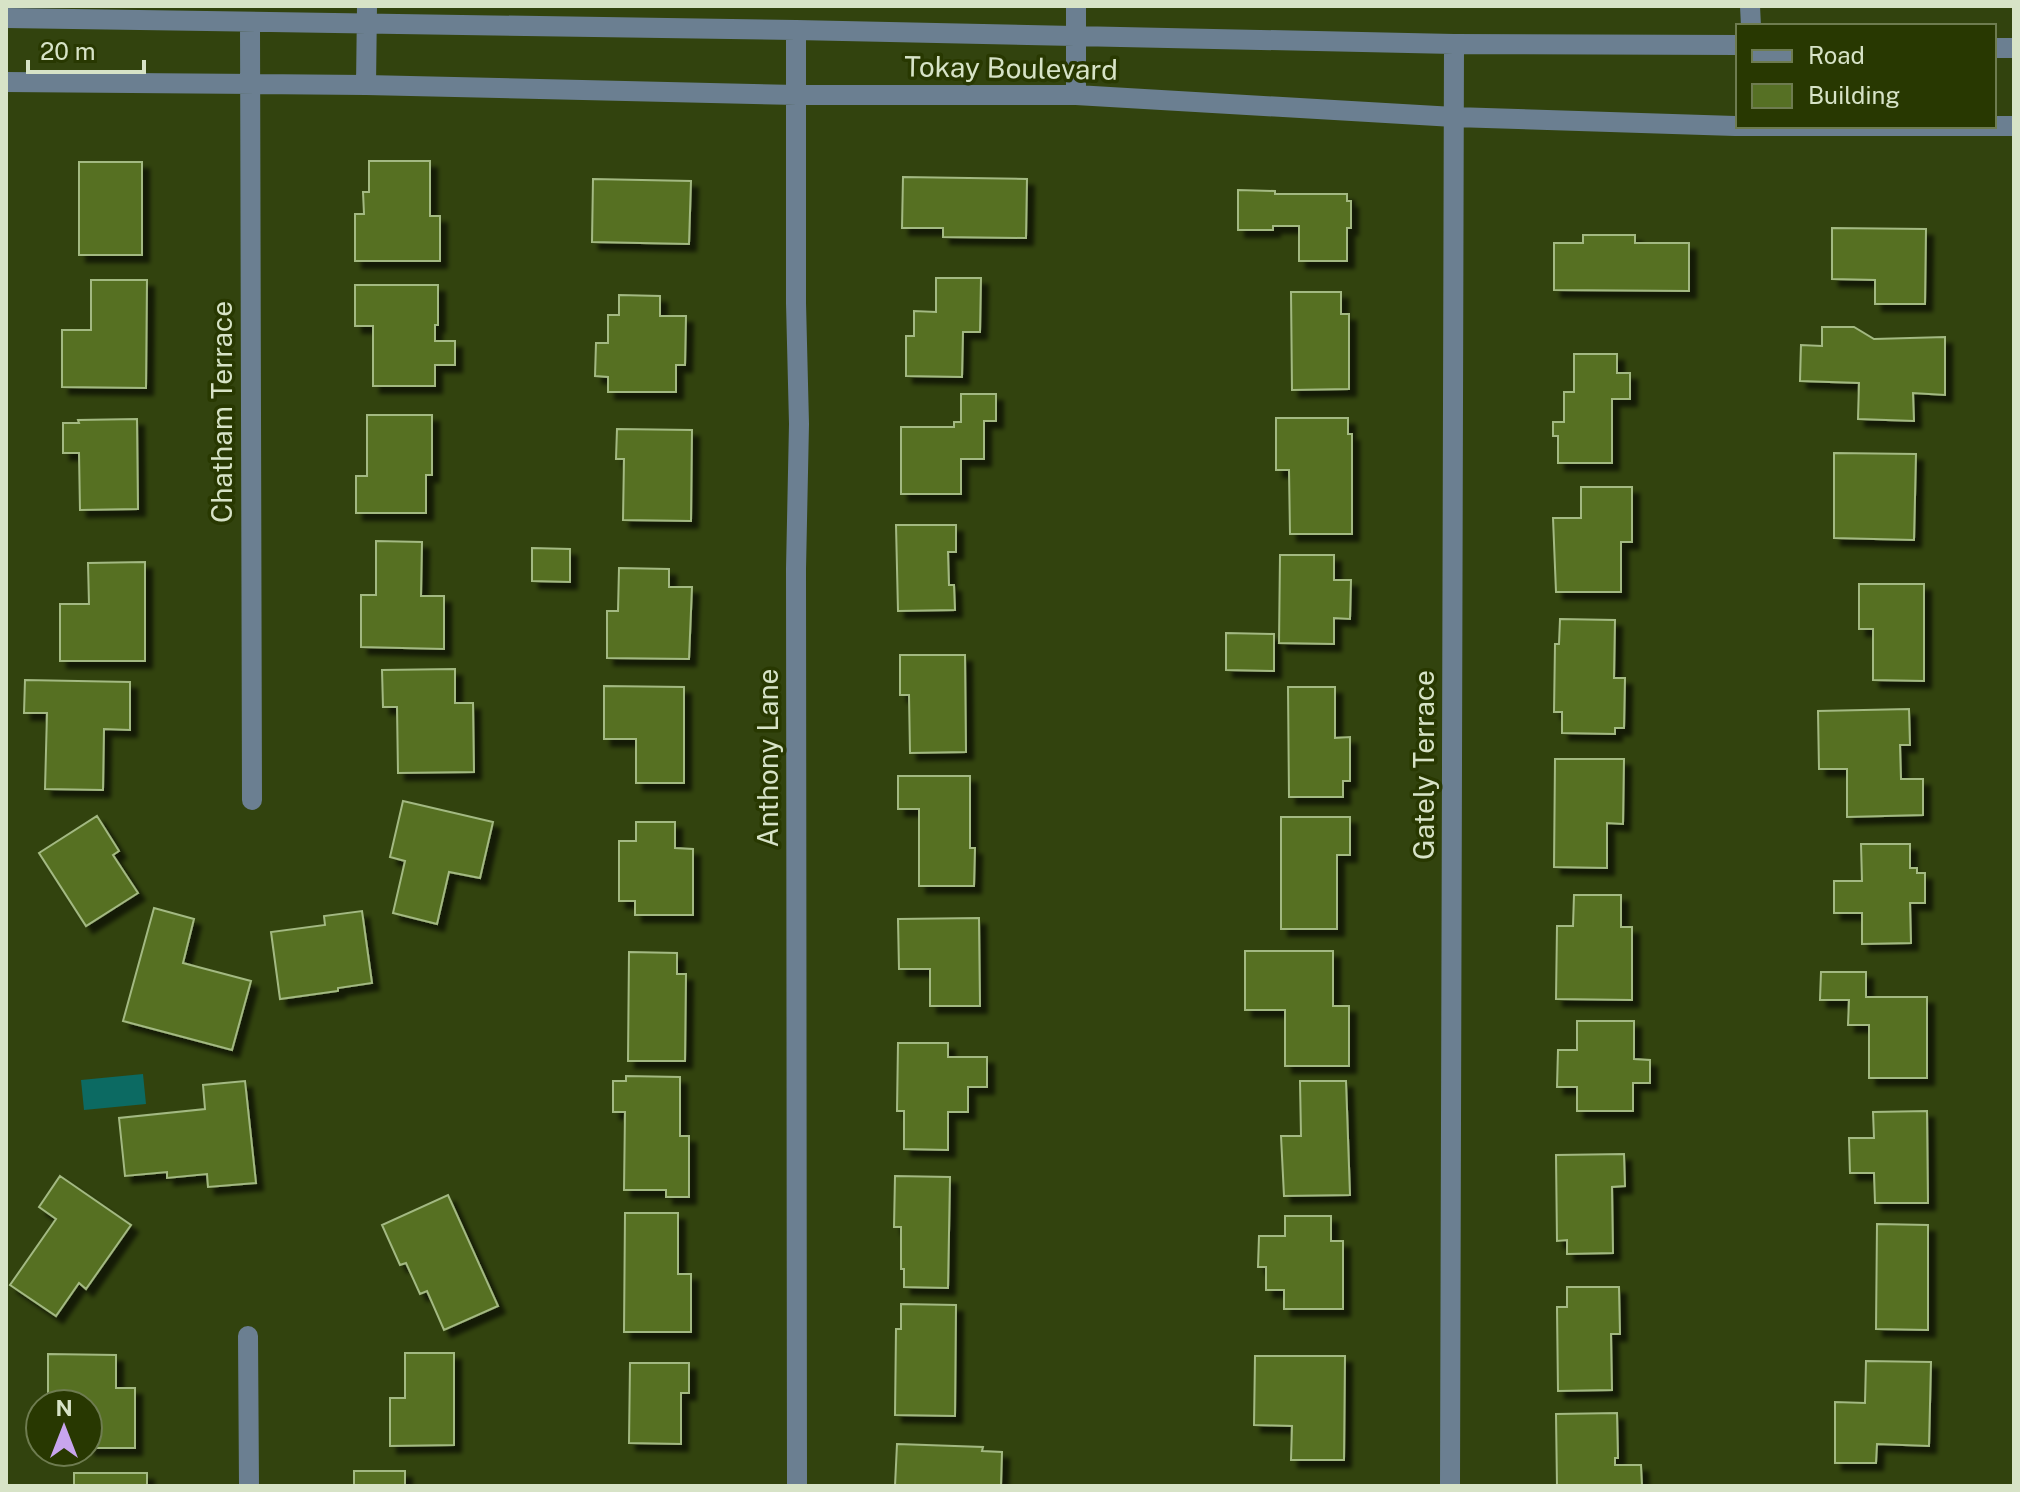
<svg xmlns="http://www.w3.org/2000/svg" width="2020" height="1492" font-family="'Public Sans',sans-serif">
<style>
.water{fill:#0c6a62}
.building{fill:#567024;stroke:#a3b982;stroke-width:2;filter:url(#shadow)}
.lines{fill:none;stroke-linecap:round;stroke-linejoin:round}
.minor{stroke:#6b7f91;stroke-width:20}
.labels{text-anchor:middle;stroke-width:7;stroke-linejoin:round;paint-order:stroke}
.street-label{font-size:28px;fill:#d7e3c7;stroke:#283801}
</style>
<defs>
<filter id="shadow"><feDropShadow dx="7" dy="7" stdDeviation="2" flood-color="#0009"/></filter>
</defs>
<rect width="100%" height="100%" fill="#32430e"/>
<!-- water -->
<path class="water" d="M 143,1074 L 146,1104 L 84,1110 L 81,1080 Z"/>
<!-- building -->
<path class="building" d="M 369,161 L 430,161 L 430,216 L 440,216 L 440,261 L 355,261 L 355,214 L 364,214 L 363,192 L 369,192 Z
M 79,162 L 142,162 L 142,255 L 79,255 Z
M 903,177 L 1027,179 L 1026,238 L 943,237 L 943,228 L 902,228 Z
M 593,179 L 691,181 L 689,244 L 592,242 Z
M 1238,190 L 1275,191 L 1275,194 L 1347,194 L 1347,201 L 1351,201 L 1351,228 L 1347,228 L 1347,261 L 1299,261 L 1299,226 L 1273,226 L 1273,230 L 1238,230 Z
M 1832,228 L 1926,229 L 1925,304 L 1875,304 L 1875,280 L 1832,279 Z
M 1583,235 L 1635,235 L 1635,243 L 1689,243 L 1689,291 L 1554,290 L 1554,243 L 1583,243 Z
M 936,278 L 981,278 L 980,332 L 963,332 L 962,377 L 906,376 L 906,336 L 914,336 L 914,311 L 936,312 Z
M 91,280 L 147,280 L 146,388 L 62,387 L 62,330 L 91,330 Z
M 355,285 L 438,285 L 438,325 L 435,325 L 435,341 L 455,341 L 455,365 L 435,365 L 435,386 L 373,386 L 373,326 L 355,326 Z
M 1291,292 L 1341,292 L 1341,314 L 1349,314 L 1349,389 L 1292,390 Z
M 619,295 L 660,296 L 660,316 L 686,316 L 685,365 L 676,365 L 676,392 L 608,392 L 608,377 L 595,376 L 596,343 L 608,343 L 608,315 L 619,315 Z
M 1822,327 L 1854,327 L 1874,339 L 1945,337 L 1945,395 L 1913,393 L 1914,421 L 1858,419 L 1859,383 L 1800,381 L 1801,345 L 1822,346 Z
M 1574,354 L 1617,354 L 1617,373 L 1630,373 L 1630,399 L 1612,399 L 1612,463 L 1558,463 L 1558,436 L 1553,436 L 1553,422 L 1564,422 L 1564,392 L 1574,392 Z
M 961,394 L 996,394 L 996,421 L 984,421 L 984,459 L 961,459 L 961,494 L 901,494 L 901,427 L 954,427 L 954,422 L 961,422 Z
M 367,415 L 432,415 L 432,475 L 426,475 L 426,513 L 356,513 L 356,476 L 367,476 Z
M 1276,418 L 1348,418 L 1348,434 L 1352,434 L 1352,534 L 1290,534 L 1289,470 L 1276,470 Z
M 137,419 L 138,509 L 80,510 L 79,453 L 63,453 L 63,423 L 79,423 L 78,420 Z
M 617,429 L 692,430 L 691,521 L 623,520 L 624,459 L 616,459 Z
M 1834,453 L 1916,454 L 1914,540 L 1834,538 Z
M 1581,487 L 1632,487 L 1632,542 L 1621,542 L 1621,592 L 1556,592 L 1553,518 L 1581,518 Z
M 896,525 L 956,525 L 956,552 L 948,552 L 949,585 L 954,585 L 955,610 L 898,611 Z
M 376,541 L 422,542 L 421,596 L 444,596 L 444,649 L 361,647 L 361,595 L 376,595 Z
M 532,548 L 570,549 L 570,582 L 532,581 Z
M 1280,555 L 1334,555 L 1334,580 L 1351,580 L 1350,619 L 1334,618 L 1334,644 L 1279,643 Z
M 145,562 L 145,661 L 60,661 L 60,604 L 89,604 L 88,563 Z
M 619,568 L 669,569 L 669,587 L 692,587 L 689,659 L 607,658 L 607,611 L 618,611 Z
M 1859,584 L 1924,584 L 1924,681 L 1873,680 L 1873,629 L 1859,629 Z
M 1560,619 L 1615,620 L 1614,678 L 1625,678 L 1624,728 L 1615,728 L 1615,734 L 1562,733 L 1562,712 L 1554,712 L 1555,644 L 1559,644 Z
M 1226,633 L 1274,634 L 1274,671 L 1226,670 Z
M 900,655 L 965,655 L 966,752 L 910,753 L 909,695 L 900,695 Z
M 455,669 L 455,703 L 473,703 L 474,772 L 398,773 L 397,707 L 383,707 L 382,670 Z
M 25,680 L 130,682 L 130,730 L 104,729 L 103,790 L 45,789 L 47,713 L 24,713 Z
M 604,686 L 684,687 L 684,783 L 636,783 L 636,739 L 604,739 Z
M 1288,687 L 1335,687 L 1335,738 L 1350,737 L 1350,781 L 1343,781 L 1343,797 L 1289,797 Z
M 1909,709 L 1910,745 L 1900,745 L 1901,779 L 1923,779 L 1923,815 L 1847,817 L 1847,769 L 1819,769 L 1818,711 Z
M 1555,759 L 1624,759 L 1623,824 L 1607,823 L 1607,868 L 1554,867 Z
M 898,776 L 970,776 L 970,848 L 975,848 L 974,886 L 919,886 L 919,809 L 898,809 Z
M 403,801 L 493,822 L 480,878 L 449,872 L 437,924 L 393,913 L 405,861 L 390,857 Z
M 97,816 L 119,851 L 113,855 L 138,893 L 86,926 L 39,853 Z
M 1281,817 L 1350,817 L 1350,855 L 1337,855 L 1337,929 L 1281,929 Z
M 636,822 L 675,822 L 675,848 L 693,849 L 693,915 L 635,915 L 635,901 L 619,901 L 619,841 L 636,841 Z
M 1861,844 L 1910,844 L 1910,868 L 1917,868 L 1917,873 L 1925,873 L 1925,903 L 1910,903 L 1911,943 L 1862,944 L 1862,913 L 1834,913 L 1834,881 L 1862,881 Z
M 1574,895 L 1621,895 L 1621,927 L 1632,927 L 1632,1000 L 1556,999 L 1557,926 L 1573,926 Z
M 154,908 L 194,919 L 183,963 L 251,981 L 232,1050 L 123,1021 Z
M 362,911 L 372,983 L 338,988 L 338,991 L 280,999 L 271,932 L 325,925 L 324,916 Z
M 979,918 L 980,1006 L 930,1006 L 930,969 L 899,969 L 898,919 Z
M 1245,951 L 1333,951 L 1333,1006 L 1349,1006 L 1349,1066 L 1285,1066 L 1285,1010 L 1245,1010 Z
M 629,952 L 677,953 L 677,974 L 686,974 L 685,1061 L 628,1061 Z
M 1821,972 L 1866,972 L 1866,997 L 1927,997 L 1927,1078 L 1869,1078 L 1869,1025 L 1848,1025 L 1849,1000 L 1820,1000 Z
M 1577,1021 L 1634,1021 L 1634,1059 L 1650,1060 L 1650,1083 L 1633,1083 L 1633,1111 L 1577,1111 L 1577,1087 L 1557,1087 L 1558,1050 L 1577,1050 Z
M 898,1043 L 948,1043 L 948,1057 L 987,1057 L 987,1087 L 968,1087 L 968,1112 L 948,1112 L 948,1150 L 904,1149 L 904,1111 L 897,1111 Z
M 626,1076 L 680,1077 L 680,1136 L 689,1136 L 689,1197 L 666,1197 L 666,1190 L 624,1190 L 625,1112 L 613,1112 L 613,1081 L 626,1081 Z
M 245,1081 L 256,1183 L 208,1187 L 207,1174 L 167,1178 L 167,1172 L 125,1176 L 119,1118 L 205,1109 L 203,1085 Z
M 1300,1081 L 1346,1081 L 1350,1195 L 1284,1196 L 1281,1136 L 1301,1136 Z
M 1927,1111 L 1928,1203 L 1875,1203 L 1874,1173 L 1850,1173 L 1849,1138 L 1874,1138 L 1873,1112 Z
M 1624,1154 L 1625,1186 L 1612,1187 L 1613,1253 L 1567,1254 L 1567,1240 L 1557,1241 L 1556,1155 Z
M 60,1176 L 131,1225 L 86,1289 L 79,1283 L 56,1316 L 10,1285 L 56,1219 L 39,1207 Z
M 895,1176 L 950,1177 L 948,1288 L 904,1287 L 904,1269 L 901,1269 L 901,1227 L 894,1227 Z
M 448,1195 L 498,1306 L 444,1330 L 427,1291 L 420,1294 L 406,1263 L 400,1265 L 382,1225 Z
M 625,1213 L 678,1213 L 678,1274 L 691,1274 L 691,1332 L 624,1332 Z
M 1285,1216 L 1331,1216 L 1331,1241 L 1343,1241 L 1343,1309 L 1284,1309 L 1284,1290 L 1266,1290 L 1266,1267 L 1258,1267 L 1259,1236 L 1285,1236 Z
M 1877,1224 L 1928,1225 L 1928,1330 L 1876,1329 Z
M 1567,1287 L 1619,1287 L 1620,1334 L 1611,1334 L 1612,1390 L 1558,1391 L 1557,1307 L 1567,1307 Z
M 901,1304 L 956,1305 L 955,1416 L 895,1415 L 896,1329 L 901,1329 Z
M 405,1353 L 454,1353 L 454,1445 L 390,1446 L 390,1398 L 405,1398 Z
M 48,1354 L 116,1355 L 116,1388 L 135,1388 L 135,1448 L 88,1448 L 88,1404 L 48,1404 Z
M 1255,1356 L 1345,1356 L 1344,1460 L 1291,1460 L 1292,1426 L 1254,1425 Z
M 1866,1361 L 1931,1362 L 1929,1446 L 1877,1444 L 1876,1463 L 1835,1463 L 1835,1402 L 1865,1403 Z
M 630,1363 L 689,1363 L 689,1393 L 681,1393 L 681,1444 L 629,1443 Z
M 1617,1413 L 1618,1458 L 1615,1458 L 1615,1465 L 1641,1465 L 1642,1486 L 1557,1486 L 1556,1414 Z
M 897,1444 L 983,1447 L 982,1451 L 1002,1452 L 1001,1485 L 895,1486 Z
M 354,1471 L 405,1471 L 405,1486 L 354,1486 Z
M 74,1473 L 147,1473 L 147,1486 L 74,1486 Z"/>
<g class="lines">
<!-- minor -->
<path class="minor" d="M 1076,6 L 1076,95
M 1750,6 L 1751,26
M 6,18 L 796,30 L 1454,44 L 1738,45
M 250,24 L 252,800
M 796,30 L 796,303 L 799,424 L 796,569 L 797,1486
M 1994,48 L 2014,48
M 6,82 L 366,85 L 797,95 L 1076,95 L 1454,117 L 1735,126 L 2014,126
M 366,85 L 367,6
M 248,1336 L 249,1486
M 1450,1486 L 1454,44"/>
</g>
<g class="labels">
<!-- street labels -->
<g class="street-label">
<text transform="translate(1011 68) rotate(1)" y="10">Tokay Boulevard</text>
<text transform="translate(222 412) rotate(-90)" y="10">Chatham Terrace</text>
<text transform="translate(768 758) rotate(-90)" y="10">Anthony Lane</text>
<text transform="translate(1424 765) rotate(-90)" y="10">Gately Terrace</text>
</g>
</g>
<!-- border -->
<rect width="2020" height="1492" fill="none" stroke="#d7e3c7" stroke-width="16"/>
<!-- legend -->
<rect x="1736" y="24" width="260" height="104" fill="#283801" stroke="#6e7c50" stroke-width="2"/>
<rect x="1752" y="50" width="40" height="12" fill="#6b7f91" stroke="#6e7c50" stroke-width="2"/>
<text x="1808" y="64" font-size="24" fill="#d7e3c7">Road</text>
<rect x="1752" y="84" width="40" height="24" fill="#567024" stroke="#6e7c50" stroke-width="2"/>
<text x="1808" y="104" font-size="24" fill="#d7e3c7">Building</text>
<!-- north arrow -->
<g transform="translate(64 1428)"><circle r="38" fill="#283801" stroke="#6e7c50" stroke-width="2"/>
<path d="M0-6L14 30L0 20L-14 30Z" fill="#c8a5ee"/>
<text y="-12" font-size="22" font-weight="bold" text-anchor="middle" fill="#d7e3c7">N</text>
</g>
<!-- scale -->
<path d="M28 60v12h116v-12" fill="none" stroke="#d7e3c7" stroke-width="4"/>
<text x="40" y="60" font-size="24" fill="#d7e3c7" stroke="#283801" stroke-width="6" paint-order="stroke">20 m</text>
</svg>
